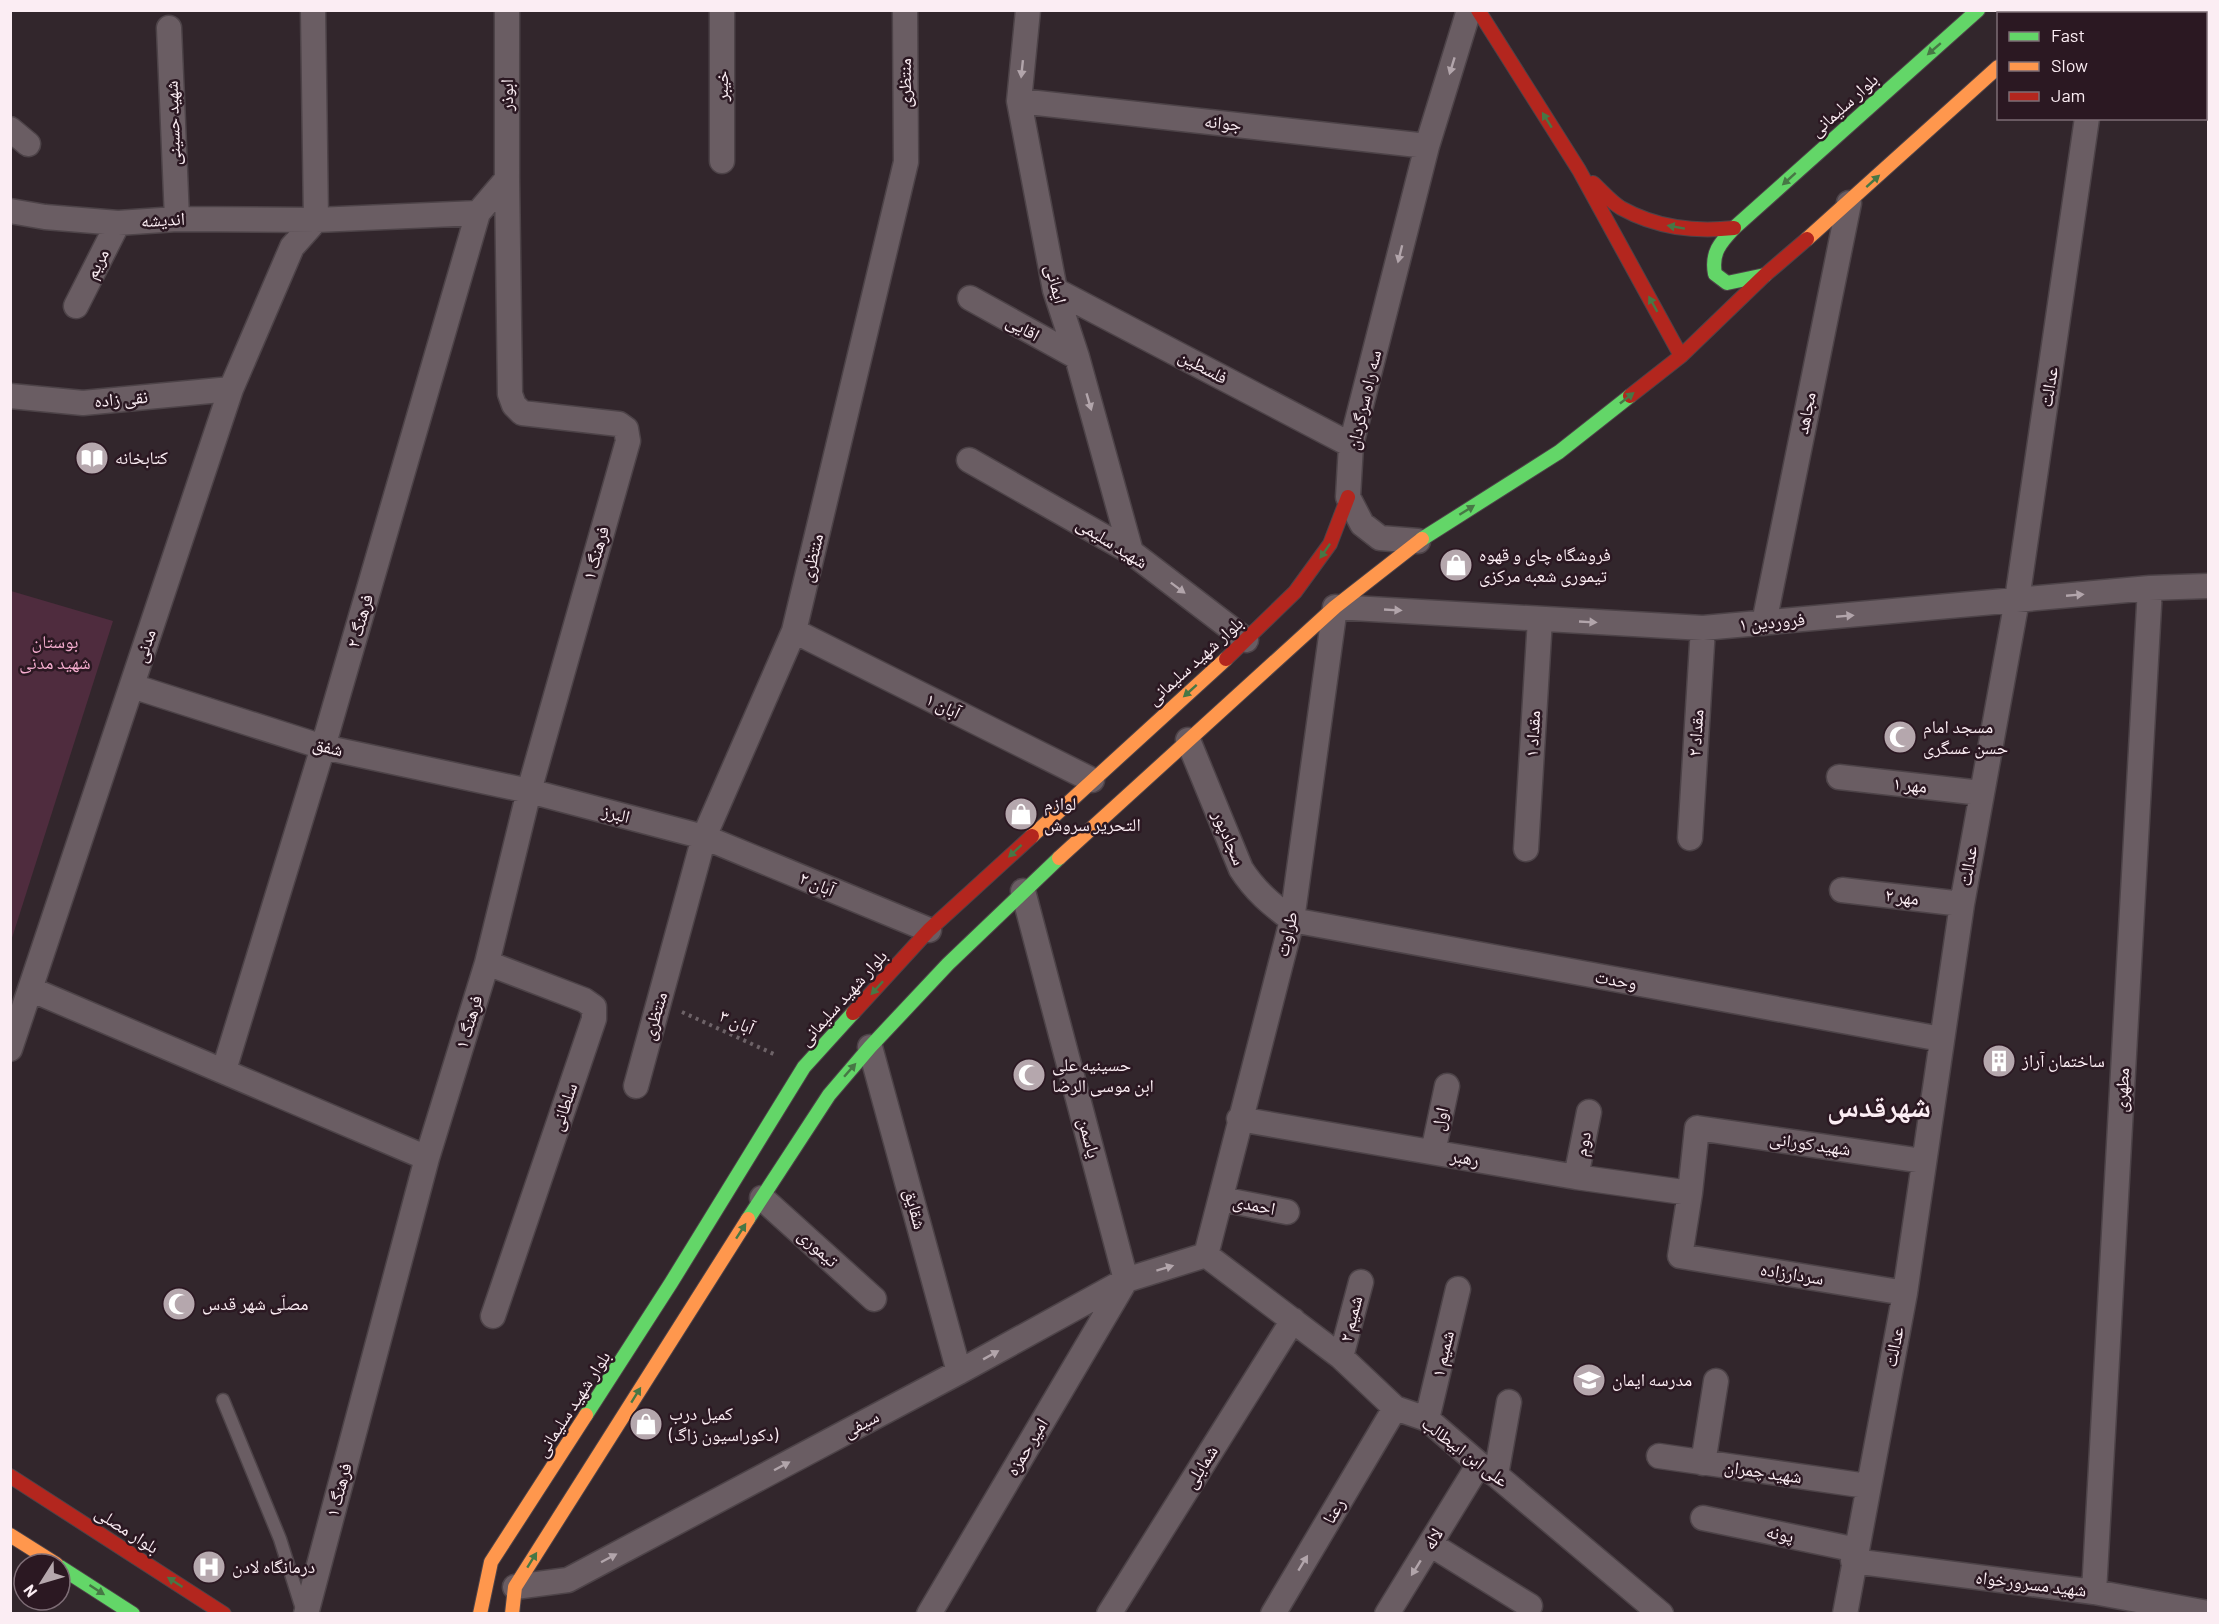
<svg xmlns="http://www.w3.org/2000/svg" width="2219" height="1624" font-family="Barlow,'Noto Naskh Arabic',sans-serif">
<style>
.green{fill:#4f2c3e}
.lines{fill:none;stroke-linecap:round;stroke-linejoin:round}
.lane-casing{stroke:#4d4348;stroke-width:15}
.street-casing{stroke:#4d4348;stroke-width:27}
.fast-casing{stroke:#4d4348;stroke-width:16}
.slow-casing{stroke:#4d4348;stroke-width:16}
.jam-casing{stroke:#4d4348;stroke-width:16}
.path{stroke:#6e6368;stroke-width:4;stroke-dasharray:3 4.5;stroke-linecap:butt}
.lane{stroke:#6a5d63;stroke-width:12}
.street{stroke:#6a5d63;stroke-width:24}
.fast{stroke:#63d668;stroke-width:14}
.slow{stroke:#ff974d;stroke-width:14}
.jam{stroke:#b3261e;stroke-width:14}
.oneway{fill:#477745}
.oneway2{fill:#b2a5ab}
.labels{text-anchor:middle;stroke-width:5;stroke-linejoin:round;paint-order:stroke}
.street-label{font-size:18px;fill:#fbedf3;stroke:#2b1822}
.poi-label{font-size:18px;fill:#fbedf3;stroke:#2b1822;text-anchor:start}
.park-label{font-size:18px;fill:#f6aed0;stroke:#2b1822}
.town-label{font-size:30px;font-weight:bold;fill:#fbedf3;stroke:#2b1822}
</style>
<rect width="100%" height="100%" fill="#32262c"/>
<!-- green -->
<path class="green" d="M 11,591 L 113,621 L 11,941 L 10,591 Z"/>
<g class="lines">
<!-- lane casing -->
<g class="lane-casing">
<path id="lane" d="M 223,1400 L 280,1539 L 303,1612"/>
</g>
<!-- street casing -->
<g class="street-casing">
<path id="street" d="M 722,10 L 722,161
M 1028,10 L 1019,101 L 1055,290 L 1077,357 L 1131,552
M 2102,14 L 2102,10
M 169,28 L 177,219
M 1019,101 L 1427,146
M 10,129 L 28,144
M 10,211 L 45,217 L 118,223 L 177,219 L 316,220 L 313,10
M 1055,290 L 1351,445
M 970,298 L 1077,357
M 76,306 L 118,223
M 10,396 L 83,403 L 231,389
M 969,460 L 1131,552 L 1246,640
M 1418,541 L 1380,538 L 1362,524 L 1348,497 L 1351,445 L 1427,146 L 1469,10
M 1764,623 L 1849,203
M 794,631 L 1092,780
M 132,686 L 323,747 L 529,791 L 704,837 L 929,930
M 1188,740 L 1241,869 C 1255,891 1271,904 1292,920 L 1941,1039
M 1839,777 L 1981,793
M 1690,838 L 1703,628
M 1526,849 L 1540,619
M 1842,890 L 1962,904
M 487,963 L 584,1000 L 594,1007 L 594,1019 L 493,1316
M 30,989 L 427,1158
M 870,1047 L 959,1372
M 10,1049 L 231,389 L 292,247 L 316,220 L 478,213
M 224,1070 L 323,747 L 478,213 L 507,179
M 636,1086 L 704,837 L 794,631 L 906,162 L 905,10
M 1239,1119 L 1576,1177 L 1690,1193
M 1433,1152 L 1447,1086
M 1576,1177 L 1589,1112
M 762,1198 L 874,1299
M 1221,1199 L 1287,1212
M 1206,1255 L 1292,920 L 1335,607 L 1703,628 L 2150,588 L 2208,586
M 1206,1255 L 1341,1357 L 1395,1408 L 1427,1419 L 1479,1464 L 1496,1475 L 1661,1614
M 1905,1293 L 1680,1256 L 1690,1193 L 1697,1128 L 1923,1161
M 1341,1357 L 1361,1282
M 1427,1419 L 1458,1289
M 1659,1456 L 1867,1486
M 1703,1463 L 1716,1381
M 1496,1475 L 1509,1402
M 1703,1518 L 1857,1550
M 1430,1544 L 1530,1606
M 1853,1561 L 2094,1592 L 2208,1613
M 515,1587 L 568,1580 L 959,1372 L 1126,1280 L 1206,1255
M 2094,1592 L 2150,588
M 306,1614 L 427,1158 L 487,963 L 529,791 L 628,441 L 626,429 L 619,424 L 522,413 L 514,405 L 510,394 L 507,179 L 507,10
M 929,1614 L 1126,1280 L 1023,891
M 1109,1614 L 1293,1320
M 1273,1614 L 1395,1408
M 1387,1614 L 1479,1464
M 1845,1614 L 1905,1293 L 1962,904 L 2017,600 L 2087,118"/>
</g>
<!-- fast casing -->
<g class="fast-casing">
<path id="fast" d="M 2058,14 L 2061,10
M 1765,275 L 1727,283 L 1715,274 C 1711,253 1720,243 1734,228 L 1978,10
M 1422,539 L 1559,452 L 1630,396
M 748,1219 L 829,1095 L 870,1047 L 948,964 L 1059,858
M 586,1415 L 671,1283 L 804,1067 L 853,1013
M 60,1567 L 133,1614"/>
</g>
<!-- slow casing -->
<g class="slow-casing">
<path id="slow" d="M 1807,239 L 1998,67
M 1032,836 L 1226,659
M 1059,858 L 1335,607 L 1422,539
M 10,1535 L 56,1564
M 480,1614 L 491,1562 L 586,1415
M 512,1614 L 515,1587 L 748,1219"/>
</g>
<!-- jam casing -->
<g class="jam-casing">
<path id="jam" d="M 1478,10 L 1579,170 L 1681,356
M 1593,183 C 1602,191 1611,202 1621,208 C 1657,228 1694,232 1734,228
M 1630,396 L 1681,356 L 1765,275 L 1807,239
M 1226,659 L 1295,592 L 1330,544 L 1348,497
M 853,1013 L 929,930 L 1032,836
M 10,1476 L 224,1614"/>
</g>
<!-- path -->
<path class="path" d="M 682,1012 L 776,1055"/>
<!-- lane -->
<use href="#lane" class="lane"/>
<!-- street -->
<use href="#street" class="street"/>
<!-- fast -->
<use href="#fast" class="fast"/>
<!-- slow -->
<use href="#slow" class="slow"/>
<!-- jam -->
<use href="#jam" class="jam"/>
</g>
<!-- one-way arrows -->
<defs><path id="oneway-solid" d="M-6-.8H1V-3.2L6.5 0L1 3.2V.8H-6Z" transform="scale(1.5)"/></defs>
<g class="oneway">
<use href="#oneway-solid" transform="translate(1934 49) rotate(139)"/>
<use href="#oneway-solid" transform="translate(1547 120) rotate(-122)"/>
<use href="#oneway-solid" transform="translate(1789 179) rotate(138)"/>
<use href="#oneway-solid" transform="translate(1873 181) rotate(-42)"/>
<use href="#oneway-solid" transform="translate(1676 227) rotate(-170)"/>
<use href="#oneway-solid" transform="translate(1653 304) rotate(-119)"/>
<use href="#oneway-solid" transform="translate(1627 398) rotate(-38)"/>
<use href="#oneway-solid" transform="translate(1467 510) rotate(-32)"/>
<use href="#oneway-solid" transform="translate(1325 551) rotate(125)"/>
<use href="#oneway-solid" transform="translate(1190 691) rotate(138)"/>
<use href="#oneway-solid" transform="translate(1015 851) rotate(137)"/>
<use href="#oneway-solid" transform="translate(877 988) rotate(132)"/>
<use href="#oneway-solid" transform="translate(850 1070) rotate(-49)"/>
<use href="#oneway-solid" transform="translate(741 1231) rotate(-57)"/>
<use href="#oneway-solid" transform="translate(636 1395) rotate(-58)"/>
<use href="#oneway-solid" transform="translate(532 1560) rotate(-58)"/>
<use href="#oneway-solid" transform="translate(175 1582) rotate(-147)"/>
<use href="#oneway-solid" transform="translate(97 1590) rotate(33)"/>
</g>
<g class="oneway2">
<use href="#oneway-solid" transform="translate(1452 66) rotate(107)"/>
<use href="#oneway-solid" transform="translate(1022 69) rotate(96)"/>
<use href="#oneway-solid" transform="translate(1400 254) rotate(104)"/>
<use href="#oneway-solid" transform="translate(1089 402) rotate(74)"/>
<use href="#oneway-solid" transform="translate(1178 588) rotate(37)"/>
<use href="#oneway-solid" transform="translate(2075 595) rotate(-5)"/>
<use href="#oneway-solid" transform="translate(1393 610) rotate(3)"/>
<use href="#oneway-solid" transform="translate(1845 616) rotate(-5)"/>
<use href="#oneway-solid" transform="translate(1588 622) rotate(3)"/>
<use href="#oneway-solid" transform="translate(1165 1268) rotate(-17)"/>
<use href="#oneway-solid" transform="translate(991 1355) rotate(-29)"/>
<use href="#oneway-solid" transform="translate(782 1466) rotate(-28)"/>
<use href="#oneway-solid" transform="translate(609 1558) rotate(-28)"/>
<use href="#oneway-solid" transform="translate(1303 1563) rotate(-59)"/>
<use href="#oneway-solid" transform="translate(1416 1568) rotate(122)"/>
</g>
<!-- icons -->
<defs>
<g id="library-disc" transform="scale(1.725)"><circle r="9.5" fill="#b5a7ad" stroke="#2b1822"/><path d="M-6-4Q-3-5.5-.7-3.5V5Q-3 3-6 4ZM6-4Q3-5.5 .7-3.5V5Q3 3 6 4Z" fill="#fff"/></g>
<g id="shop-disc" transform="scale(1.725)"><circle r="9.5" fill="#b5a7ad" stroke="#2b1822"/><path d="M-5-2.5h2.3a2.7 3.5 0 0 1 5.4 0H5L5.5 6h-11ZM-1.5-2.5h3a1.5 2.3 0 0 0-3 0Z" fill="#fff"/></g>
<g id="mosque-disc" transform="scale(1.725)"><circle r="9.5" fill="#b5a7ad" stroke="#2b1822"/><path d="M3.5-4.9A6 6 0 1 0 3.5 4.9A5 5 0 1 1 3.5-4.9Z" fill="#fff"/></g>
<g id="building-disc" transform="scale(1.725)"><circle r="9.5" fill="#b5a7ad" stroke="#2b1822"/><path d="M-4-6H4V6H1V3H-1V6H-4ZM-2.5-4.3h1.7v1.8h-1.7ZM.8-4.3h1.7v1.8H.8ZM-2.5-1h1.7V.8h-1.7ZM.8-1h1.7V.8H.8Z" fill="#fff"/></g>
<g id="school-disc" transform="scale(1.725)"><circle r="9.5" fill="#b5a7ad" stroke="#2b1822"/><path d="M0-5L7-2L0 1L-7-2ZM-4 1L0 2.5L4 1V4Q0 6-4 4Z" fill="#fff"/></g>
<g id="hospital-disc" transform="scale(1.725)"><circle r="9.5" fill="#b5a7ad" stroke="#2b1822"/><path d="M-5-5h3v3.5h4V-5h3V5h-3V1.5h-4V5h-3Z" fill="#fff"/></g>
</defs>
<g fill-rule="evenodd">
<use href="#library-disc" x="92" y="458"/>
<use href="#shop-disc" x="1456" y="565"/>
<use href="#mosque-disc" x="1900" y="737"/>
<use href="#shop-disc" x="1021" y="814"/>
<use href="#building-disc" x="1999" y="1061"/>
<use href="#mosque-disc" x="1029" y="1075"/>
<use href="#mosque-disc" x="179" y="1304"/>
<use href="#school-disc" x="1589" y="1380"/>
<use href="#shop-disc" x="646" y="1424"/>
<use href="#hospital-disc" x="209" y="1567"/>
</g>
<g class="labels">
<!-- street labels -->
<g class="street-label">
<text transform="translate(905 83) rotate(-90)" y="6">منتظری</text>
<text transform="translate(722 86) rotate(-90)" y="6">خیبر</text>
<text transform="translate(507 95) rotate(-90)" y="6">ابوذر</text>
<text transform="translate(1844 105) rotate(-42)" y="6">بلوار سلیمانی</text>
<text transform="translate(173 123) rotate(-92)" y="6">شهید حسینی</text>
<text transform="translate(1223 123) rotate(6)" y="6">جوانه</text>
<text transform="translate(163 220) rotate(-3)" y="6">اندیشه</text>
<text transform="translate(97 264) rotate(-63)" y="6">مریم</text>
<text transform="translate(1056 284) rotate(76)" y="6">ایمانی</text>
<text transform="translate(1023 328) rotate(29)" y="6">اقایی</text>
<text transform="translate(1203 367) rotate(28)" y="6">فلسطین</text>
<text transform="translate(2049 387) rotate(-81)" y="6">عدالت</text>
<text transform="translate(121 399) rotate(-5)" y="6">نقی زاده</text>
<text transform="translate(1364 400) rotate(-77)" y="6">سه راه سرگردان</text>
<text transform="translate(1806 413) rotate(-79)" y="6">مجاهد</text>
<text transform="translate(1112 543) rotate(32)" y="6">شهید سلیمی</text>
<text transform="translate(596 553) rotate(-74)" y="6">فرهنگ ۱</text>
<text transform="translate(812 558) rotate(-77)" y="6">منتظری</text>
<text transform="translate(360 621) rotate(-74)" y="6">فرهنگ ۲</text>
<text transform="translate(1772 622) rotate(-5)" y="6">فروردین ۱</text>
<text transform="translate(145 646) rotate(-72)" y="6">مدنی</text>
<text transform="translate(1195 661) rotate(-42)" y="6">بلوار شهید سلیمانی</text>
<text transform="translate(943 706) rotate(27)" y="6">آبان ۱</text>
<text transform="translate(1696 733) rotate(-86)" y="6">مقداد ۲</text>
<text transform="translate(1533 734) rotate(-87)" y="6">مقداد ۱</text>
<text transform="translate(328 747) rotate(14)" y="6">شفق</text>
<text transform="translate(1910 785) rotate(6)" y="6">مهر ۱</text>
<text transform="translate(616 814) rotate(15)" y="6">البرز</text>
<text transform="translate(1229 838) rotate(67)" y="6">سجادپور</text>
<text transform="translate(1968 866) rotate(-81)" y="6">عدالت</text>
<text transform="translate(817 884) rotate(23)" y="6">آبان ۲</text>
<text transform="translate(1902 897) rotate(7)" y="6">مهر ۲</text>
<text transform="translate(1287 934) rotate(-77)" y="6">طراوت</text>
<text transform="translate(1616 980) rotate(10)" y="6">وحدت</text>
<text transform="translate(843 998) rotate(-48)" y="6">بلوار شهید سلیمانی</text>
<text transform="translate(655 1016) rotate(-74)" y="6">منتظری</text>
<text transform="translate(469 1022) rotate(-73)" y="6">فرهنگ ۱</text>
<text transform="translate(737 1022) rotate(24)" y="6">آبان ۳</text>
<text transform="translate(2122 1090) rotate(-87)" y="6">مطهری</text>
<text transform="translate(564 1107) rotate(-71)" y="6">سلطانی</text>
<text transform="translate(1440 1119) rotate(-78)" y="6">اول</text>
<text transform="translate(1089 1138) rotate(75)" y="6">یاسمن</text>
<text transform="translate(1583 1144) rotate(-79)" y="6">دوم</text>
<text transform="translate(1810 1144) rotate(8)" y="6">شهید کورانی</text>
<text transform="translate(1465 1158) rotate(10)" y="6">رهبر</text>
<text transform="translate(1254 1205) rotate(11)" y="6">احمدی</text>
<text transform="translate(915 1209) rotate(75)" y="6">شقایق</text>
<text transform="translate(818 1248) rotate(42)" y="6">تیموری</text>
<text transform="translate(1792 1274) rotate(9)" y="6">سردارزاده</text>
<text transform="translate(1351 1319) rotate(-76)" y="6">شمیم ۲</text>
<text transform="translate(1894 1347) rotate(-79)" y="6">عدالت</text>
<text transform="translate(1443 1354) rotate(-77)" y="6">شمیم ۱</text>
<text transform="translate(573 1404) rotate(-57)" y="6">بلوار شهید سلیمانی</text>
<text transform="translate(861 1424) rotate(-28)" y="6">سیفی</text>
<text transform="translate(1027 1447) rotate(-59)" y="6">امیر حمزه</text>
<text transform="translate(1465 1452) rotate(37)" y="6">علی ابن ابیطالب</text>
<text transform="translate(1201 1467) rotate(-58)" y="6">شمایلی</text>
<text transform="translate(1763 1472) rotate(8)" y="6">شهید چمران</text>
<text transform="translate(339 1490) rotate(-75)" y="6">فرهنگ ۱</text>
<text transform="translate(1334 1511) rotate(-59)" y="6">رعنا</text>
<text transform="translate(127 1530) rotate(33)" y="6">بلوار مصلی</text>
<text transform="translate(1780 1534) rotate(12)" y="6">پونه</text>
<text transform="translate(1433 1539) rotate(-59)" y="6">لاله</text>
<text transform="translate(2031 1584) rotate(7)" y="6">شهید مسرورخواه</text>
</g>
<!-- poi labels -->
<g class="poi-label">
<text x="115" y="464">کتابخانه</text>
<text x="1479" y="561">فروشگاه چای و قهوه<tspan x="1479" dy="21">تیموری شعبه مرکزی</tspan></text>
<text x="1923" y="733">مسجد امام<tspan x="1923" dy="21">حسن عسگری</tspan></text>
<text x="1044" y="810">لوازم<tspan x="1044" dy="21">التحریر سروش</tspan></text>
<text x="2022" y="1067">ساختمان آراز</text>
<text x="1052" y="1071">حسینیه علی<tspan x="1052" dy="21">ابن موسی الرضا</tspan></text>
<text x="202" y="1310">مصلّی شهر قدس</text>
<text x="1612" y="1386">مدرسه ایمان</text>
<text x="669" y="1420">کمیل درب<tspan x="669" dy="21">(دکوراسیون زاگ)</tspan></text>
<text x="232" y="1573">درمانگاه لادن</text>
</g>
<!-- park labels -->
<g class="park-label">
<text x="55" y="648">بوستان<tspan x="55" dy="21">شهید مدنی</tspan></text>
</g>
<!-- town labels -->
<g class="town-label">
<text x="1879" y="1117">شهرقدس</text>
</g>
</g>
<!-- border -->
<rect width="2219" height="1624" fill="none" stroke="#fbedf3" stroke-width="24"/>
<!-- legend -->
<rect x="1997" y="12" width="210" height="108" fill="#2b1822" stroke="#7e6d76" stroke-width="1.5"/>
<rect x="2009" y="32" width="30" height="9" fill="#63d668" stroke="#7e6d76" stroke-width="1.5"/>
<text x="2051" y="42" font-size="18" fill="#fbedf3">Fast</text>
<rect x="2009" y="62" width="30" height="9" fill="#ff974d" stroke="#7e6d76" stroke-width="1.5"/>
<text x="2051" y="72" font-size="18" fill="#fbedf3">Slow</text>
<rect x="2009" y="92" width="30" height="9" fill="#b3261e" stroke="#7e6d76" stroke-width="1.5"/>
<text x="2051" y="102" font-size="18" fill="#fbedf3">Jam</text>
<!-- north arrow -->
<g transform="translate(42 1582) rotate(233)"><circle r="28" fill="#2b1822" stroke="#7e6d76" stroke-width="1.5"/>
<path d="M0-4.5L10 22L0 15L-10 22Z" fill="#b5a7ad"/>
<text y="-9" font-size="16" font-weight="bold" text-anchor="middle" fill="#fbedf3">N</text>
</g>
</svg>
